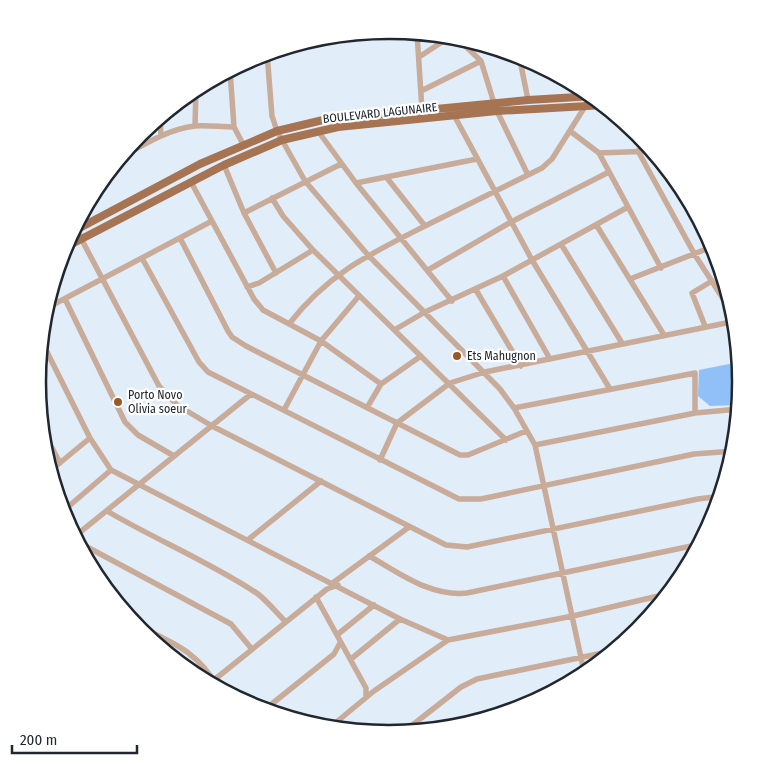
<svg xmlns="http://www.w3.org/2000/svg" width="779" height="765" font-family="'Fira Sans Condensed',sans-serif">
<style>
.forest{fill:#91c0f8}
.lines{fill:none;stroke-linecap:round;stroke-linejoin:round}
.minor{stroke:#c8ab99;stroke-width:5.5}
.major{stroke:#a67452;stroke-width:8}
.poi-dot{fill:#9b5827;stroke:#fff;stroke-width:2}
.labels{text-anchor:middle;stroke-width:4.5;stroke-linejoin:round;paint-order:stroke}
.street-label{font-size:12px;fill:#20272f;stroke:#fff}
.poi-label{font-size:12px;fill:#20272f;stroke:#fff;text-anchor:start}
.rim{fill:none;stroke:#20272f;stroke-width:2.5}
</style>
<rect width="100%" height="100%" fill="#e2edfa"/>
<!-- forest -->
<path class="forest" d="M 739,362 L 738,405 L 710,406 L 698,396 L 699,370 Z"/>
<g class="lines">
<!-- minor -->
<path class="minor" d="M 417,33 L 422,110
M 456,37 L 481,61 L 494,103
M 267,53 L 272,116 L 277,131 L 305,181 L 368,255 L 500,389 L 514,408 L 535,445 L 585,676
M 519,55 L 528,100
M 419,57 L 451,36
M 230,70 L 234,127 L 243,144
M 421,91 L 481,61
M 497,111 L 528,175
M 160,117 L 161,136
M 455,117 L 532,260 L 610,389
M 195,126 L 196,88
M 318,131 L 356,183 L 452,301
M 570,131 L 599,153 L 661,268
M 638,151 L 695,255 L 736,319
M 599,153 L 653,151
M 120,158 C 143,145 168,129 195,126 C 207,125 221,127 234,127
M 224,165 L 244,213 L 276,273
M 387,178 L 425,226
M 191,182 L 254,299 L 263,310 L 321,341 L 381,384
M 356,183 L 477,159
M 272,198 L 283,216 L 313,250 L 506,440
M 244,213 L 341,164
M 597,226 L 664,335
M 75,227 L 159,386 L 177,405 L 212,426 L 446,545 L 467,547 L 698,499 L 722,496
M 180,238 L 228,331 L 232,337 L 246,346 L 460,455 L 468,455 L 526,431
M 561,244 L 622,343
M 142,258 L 199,362 L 208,372 L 459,499 L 481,499 L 694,454 L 735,451
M 428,270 L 511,222 L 609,172
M 503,276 L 550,359
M 630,279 L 714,246
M 247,287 L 259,283 L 313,250
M 476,290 L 521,366
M 65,299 L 125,422 L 138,435 L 174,456
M 45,309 L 212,221
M 289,324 C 329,272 372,253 429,224 C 467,205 504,187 542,168 L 552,159 L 586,105
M 705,326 L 692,293 L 712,281
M 396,329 L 425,312 L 503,276 L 628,207
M 41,340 L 90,438 L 111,470 L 400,619 L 448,640 L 573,616 L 671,593
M 368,406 L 381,384 L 421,356
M 514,408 L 695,373 L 695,413
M 284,410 L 321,341 L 359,296
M 42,429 L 60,463
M 535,445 L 695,413 L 739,409
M 380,460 L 397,423 L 450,383 L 485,372 L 736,321
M 50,471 L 90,438
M 107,511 C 156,540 210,562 258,594 C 268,602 276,612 285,621
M 62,512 L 111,470
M 74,537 L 251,394
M 249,539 L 321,481
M 76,541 L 231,624 L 251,648
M 369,556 C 400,573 430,597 467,593 L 701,544
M 334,582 L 409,527
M 316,597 L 366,688 L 366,697
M 134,624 C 171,642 197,650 219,689
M 337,635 L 374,605
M 351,659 L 400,619
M 209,684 L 327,589 L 338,585
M 263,711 L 334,654 L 340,643
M 335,723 L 339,730
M 328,729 L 374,691 L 448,640
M 401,734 L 461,687 L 477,679 L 617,650"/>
<!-- major -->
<path class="major" d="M 72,232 L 200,164 L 277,131 L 323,120 L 528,100 L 594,96
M 64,248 L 224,165 L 282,140 L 338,127 L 497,111 L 605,105"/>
</g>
<!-- markers -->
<g class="poi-dot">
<circle cx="457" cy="356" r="5"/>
<circle cx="118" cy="402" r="5"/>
</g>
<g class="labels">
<!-- street labels -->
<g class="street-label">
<text transform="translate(380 113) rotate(-6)" y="4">BOULEVARD LAGUNAIRE</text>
</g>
<!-- poi labels -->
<g class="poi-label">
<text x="467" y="360">Ets Mahugnon</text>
<text x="128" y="399">Porto Novo<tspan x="128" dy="14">Olivia soeur</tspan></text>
</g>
</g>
<!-- crop -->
<path d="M0 0H779V765H0ZM46 382a343 343 0 1 1 686 0a343 343 0 1 1-686 0Z" fill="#fff" fill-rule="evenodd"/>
<path class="rim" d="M46 382a343 343 0 1 1 686 0a343 343 0 1 1-686 0Z"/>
<!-- scale -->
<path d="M12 745v8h125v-8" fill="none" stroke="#20272f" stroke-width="2.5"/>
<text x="20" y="745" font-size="15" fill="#20272f" stroke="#ffffff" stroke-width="4" paint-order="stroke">200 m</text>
</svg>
